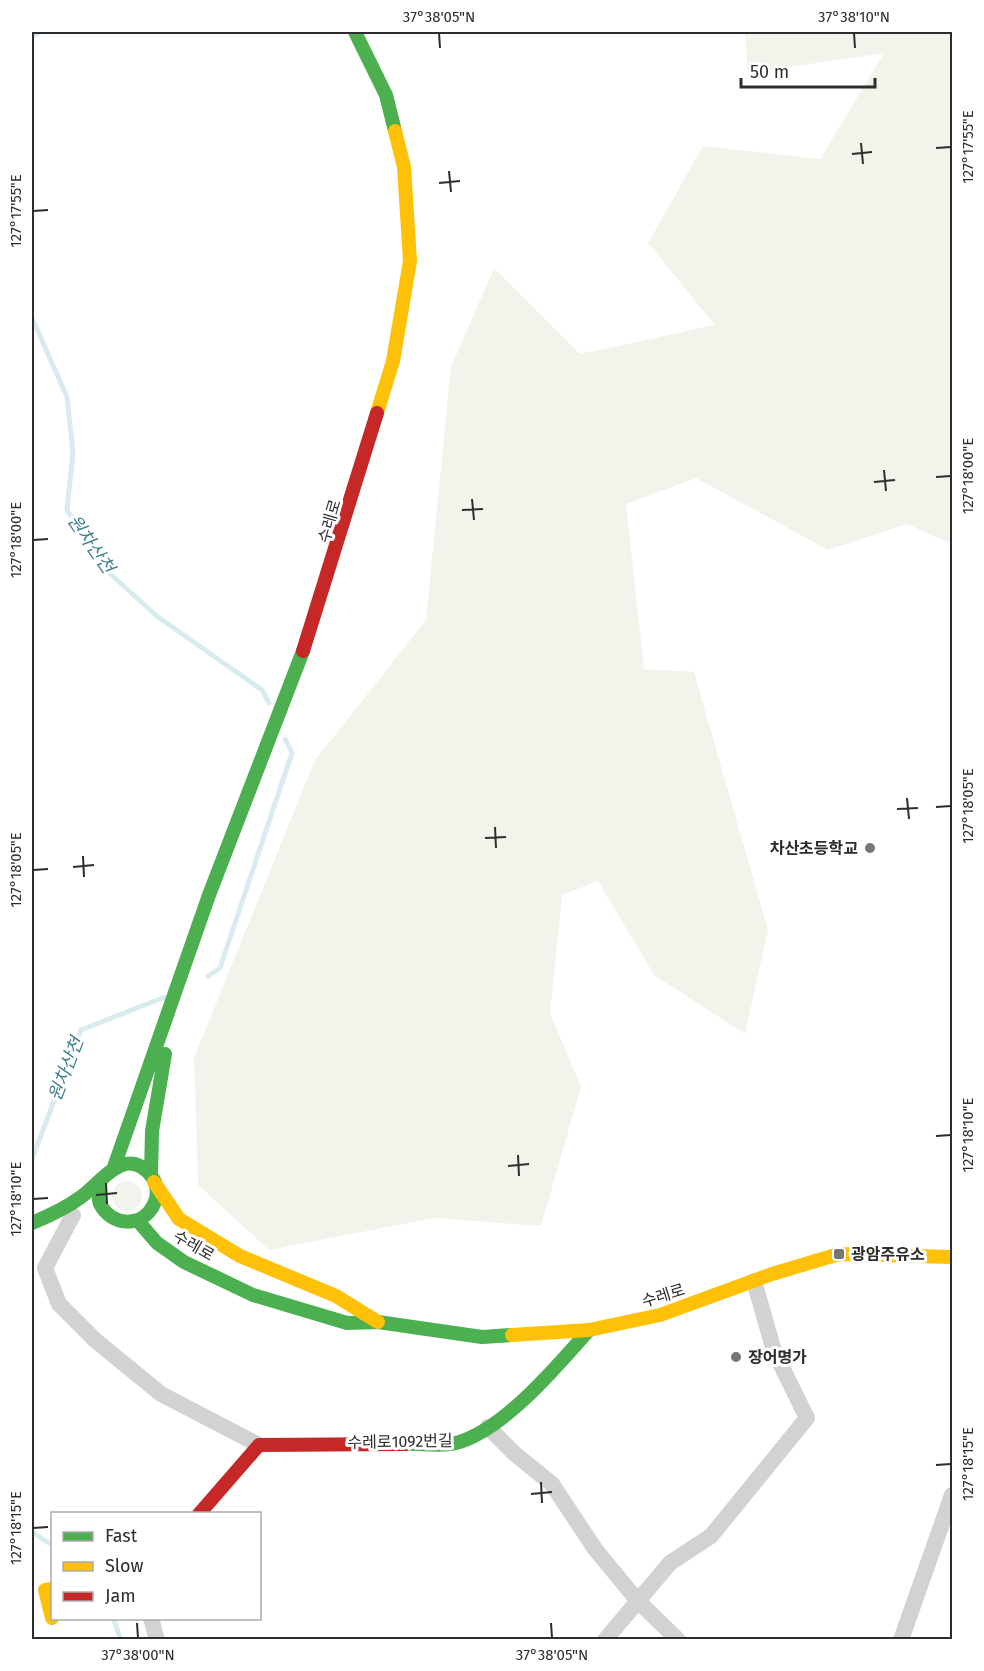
<svg xmlns="http://www.w3.org/2000/svg" width="984" height="1671" font-family="'Fira Sans','Noto Sans KR',sans-serif">
<style>
.green{fill:#f2f4eb}
.lines{fill:none;stroke-linecap:round;stroke-linejoin:round}
.stream{stroke:#d8ecf0;stroke-width:5}
.street{stroke:#d2d2d2;stroke-width:16}
.fast{stroke:#4caf50;stroke-width:14}
.slow{stroke:#ffc107;stroke-width:14}
.jam{stroke:#c62828;stroke-width:14}
.ticks{fill:none;stroke:#2d2d2d;stroke-width:2}
.poi-dot{fill:#767676;stroke:#fff;stroke-width:2}
.labels{text-anchor:middle;stroke-width:6;stroke-linejoin:round;paint-order:stroke}
.street-label{font-size:16px;fill:#2d2d2d;stroke:#fff}
.poi-label{font-size:16px;font-weight:bold;fill:#2d2d2d;stroke:#fff;text-anchor:start}
.water-label{font-size:18px;font-style:italic;fill:#3e7e8d;stroke:#fff}
.neatline{fill:none;stroke:#2d2d2d;stroke-width:2}
.ticks-label{font-size:15px;text-anchor:middle;fill:#2d2d2d}
</style>
<rect width="100%" height="100%" fill="#fff"/>
<!-- green -->
<path class="green" d="M 745,32 L 952,32 L 952,544 L 907,524 L 828,550 L 696,478 L 626,504 L 644,669 L 694,672 L 768,930 L 745,1034 L 654,975 L 598,881 L 562,895 L 550,1013 L 581,1087 L 541,1226 L 434,1218 L 269,1250 L 198,1185 L 194,1058 L 315,760 L 426,620 L 451,367 L 494,268 L 580,354 L 715,325 L 648,243 L 703,146 L 820,159 L 884,53 L 748,73 Z
M112 1196a15 15 0 1 1 30 0a15 15 0 1 1-30 0Z"/>
<g class="lines">
<!-- stream -->
<path class="stream" d="M 32,37 L 40,32
M 32,318 L 67,397 L 73,453 L 67,510 L 107,571 L 158,617 L 262,690 L 269,703
M 208,976 L 220,968 L 292,753 L 285,739
M 32,1159 L 81,1030 L 165,997
M 32,1532 L 52,1545
M 113,1618 L 121,1640"/>
<!-- street -->
<path class="street" d="M 73,1215 L 45,1268 L 59,1304 L 95,1340 L 161,1394 L 259,1445
M 488,1427 L 515,1454 L 552,1484 L 595,1549 L 637,1600 L 678,1640
M 151,1618 L 157,1640
M 605,1640 L 670,1563 L 711,1536 L 807,1418 L 774,1351 L 754,1281
M 901,1640 L 952,1495"/>
<!-- fast -->
<path class="fast" d="M 355,32 L 386,95 L 395,131
M 114,1167 L 209,895 L 303,651
M 151,1175 L 152,1131 L 165,1054
M 138,1221 L 157,1243 L 184,1262 L 253,1295 L 347,1323 L 378,1322 L 482,1337 L 512,1335
M 32,1223 C 49,1216 66,1208 81,1197 C 102,1182 126,1143 152,1177 C 158,1184 158,1196 154,1204 C 143,1228 112,1227 100,1204 C 97,1198 100,1188 100,1181
M 405,1444 C 420,1443 441,1447 456,1443 C 504,1430 557,1366 589,1330"/>
<!-- slow -->
<path class="slow" d="M 377,413 L 393,361 L 410,261 L 404,167 L 395,131
M 154,1182 L 179,1219 L 240,1256 L 336,1296 L 378,1322
M 512,1335 L 589,1330 L 660,1315 L 772,1274 L 839,1254 L 952,1257
M 52,1589 L 45,1590 L 52,1618"/>
<!-- jam -->
<path class="jam" d="M 303,651 L 377,413
M 199,1514 L 259,1445 L 405,1444"/>
</g>
<!-- ticks -->
<path class="ticks" d="M 439,33 L 440,48M 854,33 L 855,48M 861,143 L 863,164M 936,148 L 951,147M 852,154 L 872,152M 449,171 L 451,192M 439,183 L 460,181M 33,211 L 48,210M 884,470 L 886,491M 936,477 L 951,476M 874,482 L 895,480M 472,499 L 474,520M 462,510 L 483,509M 33,540 L 48,539M 907,798 L 909,819M 936,807 L 951,806M 897,809 L 918,808M 495,827 L 496,848M 485,838 L 506,837M 83,856 L 84,877M 73,867 L 94,865M 33,870 L 48,869M 936,1136 L 951,1135M 518,1155 L 519,1176M 508,1166 L 529,1164M 106,1183 L 107,1204M 96,1195 L 117,1193M 33,1199 L 48,1198M 936,1465 L 951,1464M 541,1482 L 542,1503M 531,1494 L 552,1492M 33,1528 L 48,1527M 137,1623 L 138,1638M 551,1623 L 552,1638"/>
<!-- markers -->
<g class="poi-dot">
<circle cx="870" cy="848" r="6"/>
<rect x="833" y="1248" width="12" height="12" rx="3"/>
<circle cx="736" cy="1357" r="6"/>
</g>
<g class="labels">
<!-- street labels -->
<g class="street-label">
<text transform="translate(329 521) rotate(-74)" y="6">수레로</text>
<text transform="translate(194 1245) rotate(30)" y="6">수레로</text>
<text transform="translate(663 1295) rotate(-17)" y="6">수레로</text>
<text transform="translate(400 1441) rotate(-1)" y="6">수레로1092번길</text>
</g>
<!-- poi labels -->
<g class="poi-label">
<text x="858" y="854" text-anchor="end">차산초등학교</text>
<text x="851" y="1260">광암주유소</text>
<text x="748" y="1363">장어명가</text>
</g>
<!-- water labels -->
<g class="water-label">
<text transform="translate(91 544) rotate(55)" y="6">원차산천</text>
<text transform="translate(66 1069) rotate(-69)" y="6">원차산천</text>
</g>
</g>
<!-- border -->
<rect width="984" height="1671" fill="none" stroke="#ffffff" stroke-width="66"/>
<!-- legend -->
<rect x="51" y="1512" width="210" height="108" fill="#ffffff" stroke="#ababab" stroke-width="1.5"/>
<rect x="63" y="1532" width="30" height="9" fill="#4caf50" stroke="#ababab" stroke-width="1.5"/>
<text x="105" y="1542" font-size="18" fill="#2d2d2d">Fast</text>
<rect x="63" y="1562" width="30" height="9" fill="#ffc107" stroke="#ababab" stroke-width="1.5"/>
<text x="105" y="1572" font-size="18" fill="#2d2d2d">Slow</text>
<rect x="63" y="1592" width="30" height="9" fill="#c62828" stroke="#ababab" stroke-width="1.5"/>
<text x="105" y="1602" font-size="18" fill="#2d2d2d">Jam</text>
<!-- scale -->
<path d="M741 78v9h134v-9" fill="none" stroke="#2d2d2d" stroke-width="3"/>
<text x="750" y="78" font-size="18" fill="#2d2d2d" stroke="#ffffff" stroke-width="4.5" paint-order="stroke">50 m</text>
<rect x="33" y="33" width="918" height="1605" class="neatline"/>
<g class="ticks-label">
<text x="439" y="22">37°38'05"N</text>
<text x="854" y="22">37°38'10"N</text>
<text transform="translate(968 147) rotate(-90)" y="5">127°17'55"E</text>
<text transform="translate(16 211) rotate(-90)" y="5">127°17'55"E</text>
<text transform="translate(968 476) rotate(-90)" y="5">127°18'00"E</text>
<text transform="translate(16 540) rotate(-90)" y="5">127°18'00"E</text>
<text transform="translate(968 806) rotate(-90)" y="5">127°18'05"E</text>
<text transform="translate(16 870) rotate(-90)" y="5">127°18'05"E</text>
<text transform="translate(968 1135) rotate(-90)" y="5">127°18'10"E</text>
<text transform="translate(16 1199) rotate(-90)" y="5">127°18'10"E</text>
<text transform="translate(968 1464) rotate(-90)" y="5">127°18'15"E</text>
<text transform="translate(16 1528) rotate(-90)" y="5">127°18'15"E</text>
<text x="138" y="1660">37°38'00"N</text>
<text x="552" y="1660">37°38'05"N</text>
</g>
</svg>
